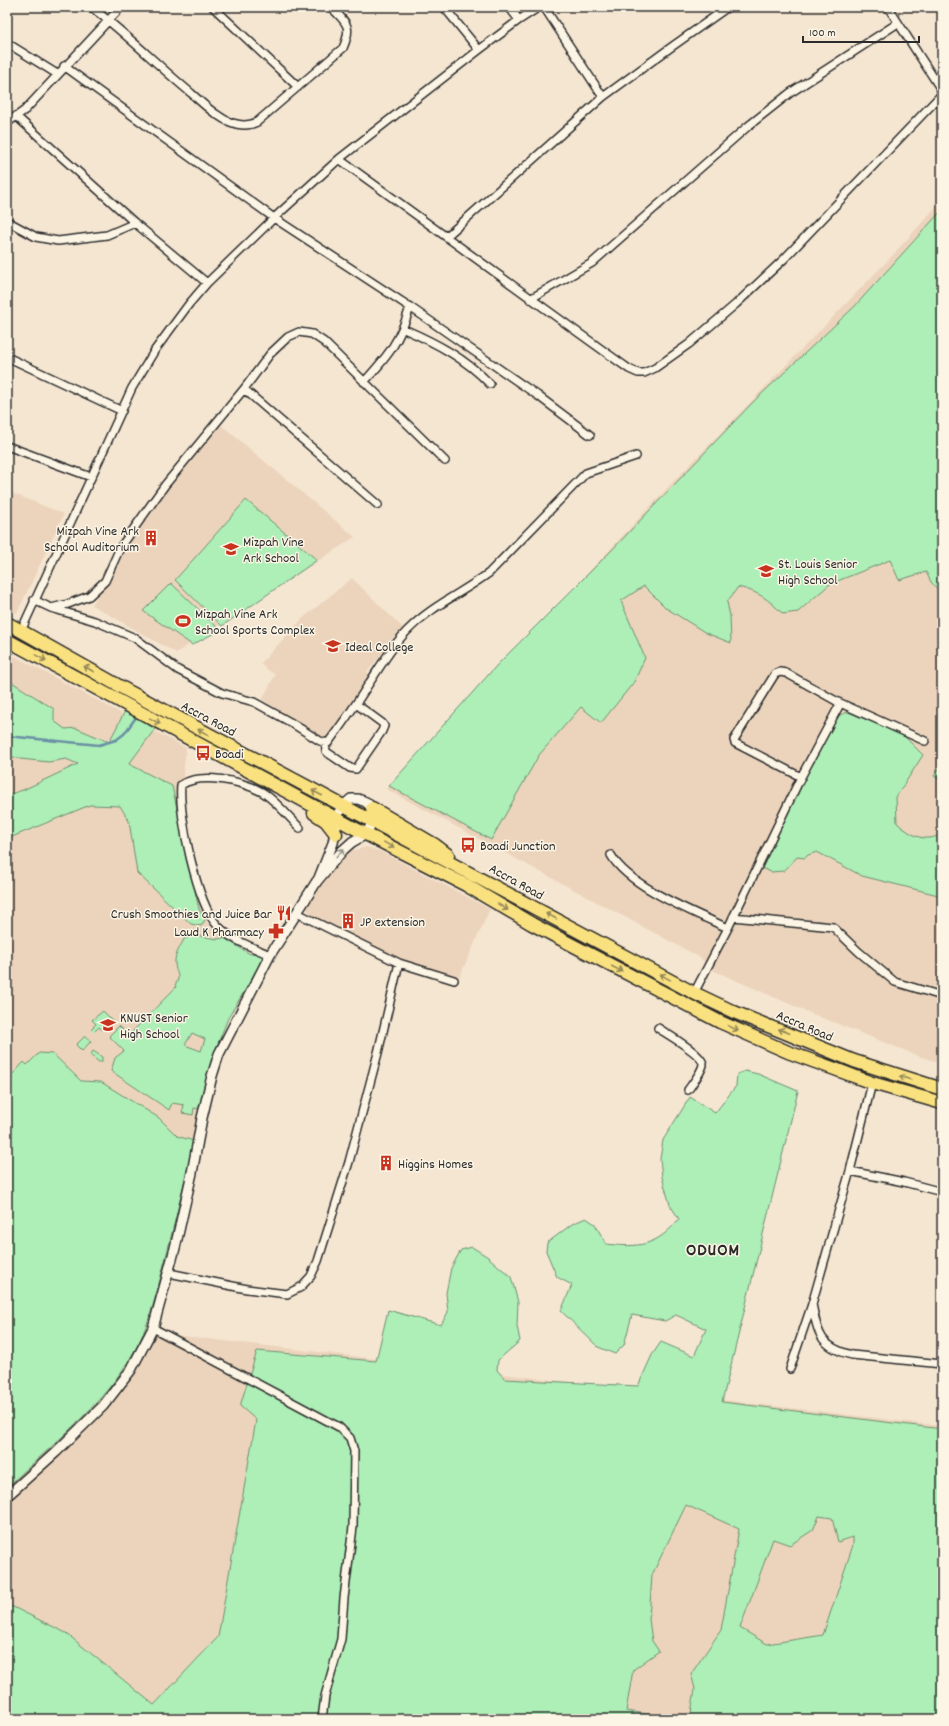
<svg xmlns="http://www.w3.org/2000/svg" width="949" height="1726" font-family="Dekko,sans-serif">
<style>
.built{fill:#ecd4bc}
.green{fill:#adefb7;stroke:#6c8d71;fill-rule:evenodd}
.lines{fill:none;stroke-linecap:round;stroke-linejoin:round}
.stream{stroke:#6a8fa4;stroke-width:2.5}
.street-casing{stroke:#2b2b2b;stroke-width:10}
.secondary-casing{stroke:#2b2b2b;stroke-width:12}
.highway-casing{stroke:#2b2b2b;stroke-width:15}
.street{stroke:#fcf5e5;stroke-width:7}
.secondary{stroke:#fcf5e5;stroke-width:9}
.highway{stroke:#fae180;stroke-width:12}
.oneway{stroke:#928656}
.oneway2{stroke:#949088}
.labels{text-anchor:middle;stroke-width:3;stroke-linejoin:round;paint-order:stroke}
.poi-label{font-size:14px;fill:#2b2b2b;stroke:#fcf5e5;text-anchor:start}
.street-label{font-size:14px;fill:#2b2b2b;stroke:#fcf5e5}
.district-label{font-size:18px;font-weight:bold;letter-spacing:1px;fill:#2b2b2b;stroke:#fcf5e5}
</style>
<rect width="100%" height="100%" fill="#f5e6d2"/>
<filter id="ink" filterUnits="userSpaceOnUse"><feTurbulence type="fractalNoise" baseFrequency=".025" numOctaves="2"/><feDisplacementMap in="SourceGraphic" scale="8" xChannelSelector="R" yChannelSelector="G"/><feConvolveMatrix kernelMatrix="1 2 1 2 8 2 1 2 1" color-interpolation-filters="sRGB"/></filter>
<g filter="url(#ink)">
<!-- built -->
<path class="built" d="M 942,200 L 942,1063 L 921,1057 L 810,1013 L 710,969 L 701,958 L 386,789 L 671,484 L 892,256 Z
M 220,424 L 355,537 L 176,653 L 92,605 L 151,509 Z
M 7,491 L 64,514 L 17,613 L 7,608 Z
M 352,578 L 403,628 L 367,672 L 371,676 L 327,741 L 262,700 L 275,675 L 260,664 L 303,618 Z
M 7,652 L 186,748 L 179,814 L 196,890 L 209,927 L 247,953 L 205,1071 L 192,1151 L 141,1331 L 942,1426 L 942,1719 L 7,1719 Z
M 366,847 L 380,851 L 490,909 L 459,978 L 405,962 L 320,922 L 306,909 L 332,867 L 351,851 Z"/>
<!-- green -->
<path class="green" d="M 942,210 L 942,594 L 931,582 L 926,572 L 899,580 L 890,560 L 830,584 L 798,612 L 783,614 C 768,599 759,592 738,587 L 727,602 L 730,616 L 731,643 L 706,633 L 666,608 L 644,586 L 621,601 L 645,658 L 634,682 L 601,723 L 581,707 L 539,755 L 491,840 L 389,786 L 498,664 L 610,552 L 753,402 L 854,307 Z
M 246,500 L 317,560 L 222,626 L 175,580 Z
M 171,583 L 220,630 L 192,645 L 143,611 Z
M 7,679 L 54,709 L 54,721 L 65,729 L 76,728 L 109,742 L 125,711 L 155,729 L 129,764 L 172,786 L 199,909 L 205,920 L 201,926 L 191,924 L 137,873 L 129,821 L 120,806 L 90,805 L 7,839 L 7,795 L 23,790 L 78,764 L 66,759 L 49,762 L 20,759 L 7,755 Z
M 848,712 L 903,735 L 923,755 L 896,797 L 897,823 C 907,831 916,839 929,838 C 934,838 937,835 942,836 L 942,896 L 862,876 L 817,852 L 808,855 L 805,858 L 797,857 L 784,871 L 771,872 L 761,868 L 784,816 L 834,719 L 840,715 Z
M 942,764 L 942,781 L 934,776 Z
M 195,935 L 217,939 L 224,938 L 250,954 L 259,952 L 265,957 L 228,1018 L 211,1061 L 200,1109 L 194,1108 L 193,1115 L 182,1113 L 184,1105 L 172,1103 L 169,1110 L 111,1071 L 115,1058 L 124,1051 L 109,1036 L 119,1026 L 129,1035 L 176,987 L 175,985 C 182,976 175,973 175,963 C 174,955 181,946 184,939 ZM 192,1033 L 205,1039 L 201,1051 L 185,1045 Z
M 103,1011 L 112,1020 L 102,1030 L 99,1027 L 94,1032 L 91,1029 L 96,1024 L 92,1020 Z
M 85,1036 L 91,1041 L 82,1051 L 76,1045 Z
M 93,1051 L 102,1057 L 102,1062 L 99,1062 L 90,1055 Z
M 39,1053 L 53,1054 L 81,1081 L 101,1082 L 159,1118 L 177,1136 L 194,1141 C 183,1186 173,1231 161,1276 C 154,1301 148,1328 135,1350 C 106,1403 51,1446 7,1487 L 7,1070 L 12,1075 L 24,1062 L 27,1065 Z
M 745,1071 L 758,1074 L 798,1091 L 722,1402 L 942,1429 L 942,1719 L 690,1719 L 695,1689 L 691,1674 L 721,1630 L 739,1529 L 686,1505 L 652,1575 L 649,1619 L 652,1641 L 659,1651 L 633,1670 L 626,1711 L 685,1719 L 7,1719 L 7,1604 L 66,1633 L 154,1705 L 218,1637 L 256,1420 L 240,1406 L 257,1351 L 376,1361 L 388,1310 L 441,1325 L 448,1312 L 446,1293 L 451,1268 L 461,1250 L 472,1247 L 488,1257 L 511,1277 L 518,1302 L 517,1326 L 520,1341 L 498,1360 L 497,1370 L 505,1379 L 638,1386 L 652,1355 L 661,1342 L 694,1356 L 706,1329 L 676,1315 L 665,1321 L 632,1315 L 624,1345 L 615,1354 L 598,1347 L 561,1311 L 572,1285 L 557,1277 L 546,1251 L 547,1243 L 572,1224 L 586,1218 L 595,1224 L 606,1244 C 639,1248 657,1246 679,1219 L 670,1205 L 662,1177 L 660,1159 L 663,1140 L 690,1097 L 715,1113 L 736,1086 L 737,1074 ZM 819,1516 L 832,1518 L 838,1542 L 853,1537 L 853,1545 L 823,1635 L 767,1644 L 740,1628 L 773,1539 L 790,1545 L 813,1530 Z"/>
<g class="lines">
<!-- stream -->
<path class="stream" d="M 7,736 L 99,745 L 116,740 L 124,734 L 137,716"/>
<!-- street casing -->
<g class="street-casing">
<path id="street" d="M 91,7 C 126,33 157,65 191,93 C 200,101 209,110 219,116 C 230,124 245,128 257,122 L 343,48 C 353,25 346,23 331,7
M 213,7 L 298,87
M 444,7 L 479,50
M 509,7 L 519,20
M 544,7 L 603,97
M 888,7 L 942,91
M 7,43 L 57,74
M 64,66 L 274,218 L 410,307 L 537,395 L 590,435
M 16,116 L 135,223 L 207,283
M 7,123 L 25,110 L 121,7
M 339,159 C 436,229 532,300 629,369 L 638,373 L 644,373 L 655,368 L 689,344 L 736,304 L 784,259 L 942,94
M 7,221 L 36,237 L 58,241 L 107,235 L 135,223
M 447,236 L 603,97 L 670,48 L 728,7
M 530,299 L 592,263 L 747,127 L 790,93 L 898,23
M 404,329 C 436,343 465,358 490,384
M 7,357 L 122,411
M 364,382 C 388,356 400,341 410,307
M 244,389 L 378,505
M 7,446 L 91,477
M 34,600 L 51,608 L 68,604 L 89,596 L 105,581 L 120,548 L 165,485 L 244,389 L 270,354 L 288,337 L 299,332 L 312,334 L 324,342 L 445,461
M 51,608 L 95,621 L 135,638 L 178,670 L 222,693 L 254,702 L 290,722 L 320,741 L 328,743 C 342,724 356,705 368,685 C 380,667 392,646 407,631 C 431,606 462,593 489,573 L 586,473 L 636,456
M 21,631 L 132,388 L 155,350 L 189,304 L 207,283 L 274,218 L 339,159 L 479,50 L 519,20 L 539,7
M 325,743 L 326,751 L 328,753 L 350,768 L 356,769 L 382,731 L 384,726 L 382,723 L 356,704
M 801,777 L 735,743 L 734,740 L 775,674 L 780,672 L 786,673 L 838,702 L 925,741
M 611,855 C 628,886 695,913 728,928
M 297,913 L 399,963 L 454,980
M 733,917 L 833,927 L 859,952 L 895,982 L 942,996
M 270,955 C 252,947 231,940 217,925 C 197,903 178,815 181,785 C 201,772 242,781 262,792 C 274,799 290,818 300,828
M 694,993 L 728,928 L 801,777 L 839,706 L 838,702
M 658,1028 C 667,1034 704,1055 703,1065 C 701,1073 693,1083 688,1090
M 850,1171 L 904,1182 L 942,1192
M 169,1273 L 247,1289 L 287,1294 L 301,1287 L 311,1276 L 318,1261 L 349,1162 L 378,1053 L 399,963
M 812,1304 C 818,1334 820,1347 852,1355 L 942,1364
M 153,1328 L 339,1427 L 350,1438 L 354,1451 L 353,1527 L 344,1598 L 341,1639 L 325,1696 L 322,1719
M 790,1369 L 812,1304 L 850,1171 L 872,1083"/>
</g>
<!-- secondary casing -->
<g class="secondary-casing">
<path id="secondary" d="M 7,1496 L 56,1452 L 103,1406 L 131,1370 L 153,1328 L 175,1248 L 192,1173 L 202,1118 L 212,1076 L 219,1054 L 270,955 L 317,881 L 343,850 L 352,842 L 366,834 L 373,822 L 374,814 L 372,808 L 366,802 L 358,799 L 351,799 L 343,806 L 339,812 L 333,843 L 319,878"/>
</g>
<!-- highway casing -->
<g class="highway-casing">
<path id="highway" d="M 7,623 L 128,691 L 694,993 L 734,1012 L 854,1061 L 942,1089
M 7,640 L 354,828 L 466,885 L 532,924 L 720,1022 L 788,1052 L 835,1069 L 872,1083 L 942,1103
M 372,808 L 435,845 L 448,855
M 314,813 L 326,821 L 336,834"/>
</g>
<!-- street -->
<use href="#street" class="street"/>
<!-- secondary -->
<use href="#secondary" class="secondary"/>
<!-- highway -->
<use href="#highway" class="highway"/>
</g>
<!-- one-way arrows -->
<defs><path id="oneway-shaft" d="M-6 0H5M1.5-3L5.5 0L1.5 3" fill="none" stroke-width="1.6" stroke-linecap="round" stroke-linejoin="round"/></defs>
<g class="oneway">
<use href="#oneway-shaft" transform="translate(41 658) rotate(29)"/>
<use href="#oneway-shaft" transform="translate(89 669) rotate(-150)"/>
<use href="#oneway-shaft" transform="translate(155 721) rotate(28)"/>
<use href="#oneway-shaft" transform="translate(203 732) rotate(-152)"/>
<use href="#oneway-shaft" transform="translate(317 793) rotate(-153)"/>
<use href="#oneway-shaft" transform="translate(389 845) rotate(29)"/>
<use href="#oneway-shaft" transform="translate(503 907) rotate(31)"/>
<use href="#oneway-shaft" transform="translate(551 916) rotate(-152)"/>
<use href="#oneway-shaft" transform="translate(617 969) rotate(28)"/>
<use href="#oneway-shaft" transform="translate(665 977) rotate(-151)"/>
<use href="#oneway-shaft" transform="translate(733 1028) rotate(25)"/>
<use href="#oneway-shaft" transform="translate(784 1031) rotate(-159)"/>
<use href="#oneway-shaft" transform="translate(905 1078) rotate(-162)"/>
</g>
<use class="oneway2" href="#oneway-shaft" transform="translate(340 853) rotate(-49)"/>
</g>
<!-- icons -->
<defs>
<g id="building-bare" transform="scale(1.2)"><path d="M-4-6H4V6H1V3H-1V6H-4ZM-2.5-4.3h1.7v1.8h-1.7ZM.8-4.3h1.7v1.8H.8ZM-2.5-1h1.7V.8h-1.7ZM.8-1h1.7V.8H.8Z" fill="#c8321e" stroke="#fcf5e5" stroke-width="2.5" paint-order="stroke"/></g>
<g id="school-bare" transform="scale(1.2)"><path d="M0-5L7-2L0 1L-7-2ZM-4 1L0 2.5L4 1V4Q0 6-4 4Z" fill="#c8321e" stroke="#fcf5e5" stroke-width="2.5" paint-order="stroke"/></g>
<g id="stadium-bare" transform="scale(1.2)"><path d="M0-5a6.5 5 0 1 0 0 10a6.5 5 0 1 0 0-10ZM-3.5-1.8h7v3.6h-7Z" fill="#c8321e" stroke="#fcf5e5" stroke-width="2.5" paint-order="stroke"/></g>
<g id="bus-bare" transform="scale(1.2)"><path d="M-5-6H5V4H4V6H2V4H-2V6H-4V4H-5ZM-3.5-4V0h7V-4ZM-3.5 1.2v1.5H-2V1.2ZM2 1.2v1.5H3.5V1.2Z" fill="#c8321e" stroke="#fcf5e5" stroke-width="2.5" paint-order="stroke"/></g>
<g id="restaurant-bare" transform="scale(1.2)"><path d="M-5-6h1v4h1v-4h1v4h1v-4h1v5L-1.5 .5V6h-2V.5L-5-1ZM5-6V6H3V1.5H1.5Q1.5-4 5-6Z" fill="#c8321e" stroke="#fcf5e5" stroke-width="2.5" paint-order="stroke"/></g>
<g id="pharmacy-bare" transform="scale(1.2)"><path d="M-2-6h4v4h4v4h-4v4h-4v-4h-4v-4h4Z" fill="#c8321e" stroke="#fcf5e5" stroke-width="2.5" paint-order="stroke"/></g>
</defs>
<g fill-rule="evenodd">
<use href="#building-bare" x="151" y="538"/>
<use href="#school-bare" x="231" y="549"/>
<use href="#school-bare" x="766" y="571"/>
<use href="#stadium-bare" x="183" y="621"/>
<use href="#school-bare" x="333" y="646"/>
<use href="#bus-bare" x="203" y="753"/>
<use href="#bus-bare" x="468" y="845"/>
<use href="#restaurant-bare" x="284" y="913"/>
<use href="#building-bare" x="348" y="921"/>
<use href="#pharmacy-bare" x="276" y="931"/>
<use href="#school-bare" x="108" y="1025"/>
<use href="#building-bare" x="386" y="1163"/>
</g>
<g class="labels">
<!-- poi labels -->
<g class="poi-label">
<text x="139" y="535" text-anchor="end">Mizpah Vine Ark<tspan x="139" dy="16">School Auditorium</tspan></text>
<text x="243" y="546">Mizpah Vine<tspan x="243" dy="16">Ark School</tspan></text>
<text x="778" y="568">St. Louis Senior<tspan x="778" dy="16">High School</tspan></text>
<text x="195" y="618">Mizpah Vine Ark<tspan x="195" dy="16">School Sports Complex</tspan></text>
<text x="345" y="651">Ideal College</text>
<text x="215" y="758">Boadi</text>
<text x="480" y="850">Boadi Junction</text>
<text x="272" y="918" text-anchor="end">Crush Smoothies and Juice Bar</text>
<text x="360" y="926">JP extension</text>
<text x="264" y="936" text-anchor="end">Laud K Pharmacy</text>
<text x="120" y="1022">KNUST Senior<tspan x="120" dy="16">High School</tspan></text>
<text x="398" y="1168">Higgins Homes</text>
</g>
<!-- street labels -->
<g class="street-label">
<text transform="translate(209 718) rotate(28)" y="5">Accra Road</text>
<text transform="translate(517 881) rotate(29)" y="5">Accra Road</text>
<text transform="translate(805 1025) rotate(23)" y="5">Accra Road</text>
</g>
<!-- district labels -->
<g class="district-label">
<text x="713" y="1255">ODUOM</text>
</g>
</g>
<!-- margin -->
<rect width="949" height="1726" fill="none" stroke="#fcf5e5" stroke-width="24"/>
<rect x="12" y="12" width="925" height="1702" fill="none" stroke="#2b2b2b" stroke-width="1.5" filter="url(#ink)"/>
<!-- scale -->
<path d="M803 36v6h116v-6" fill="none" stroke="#2b2b2b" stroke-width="2"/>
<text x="809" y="36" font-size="12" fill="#2b2b2b" stroke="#fcf5e5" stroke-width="3" paint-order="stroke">100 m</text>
</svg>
